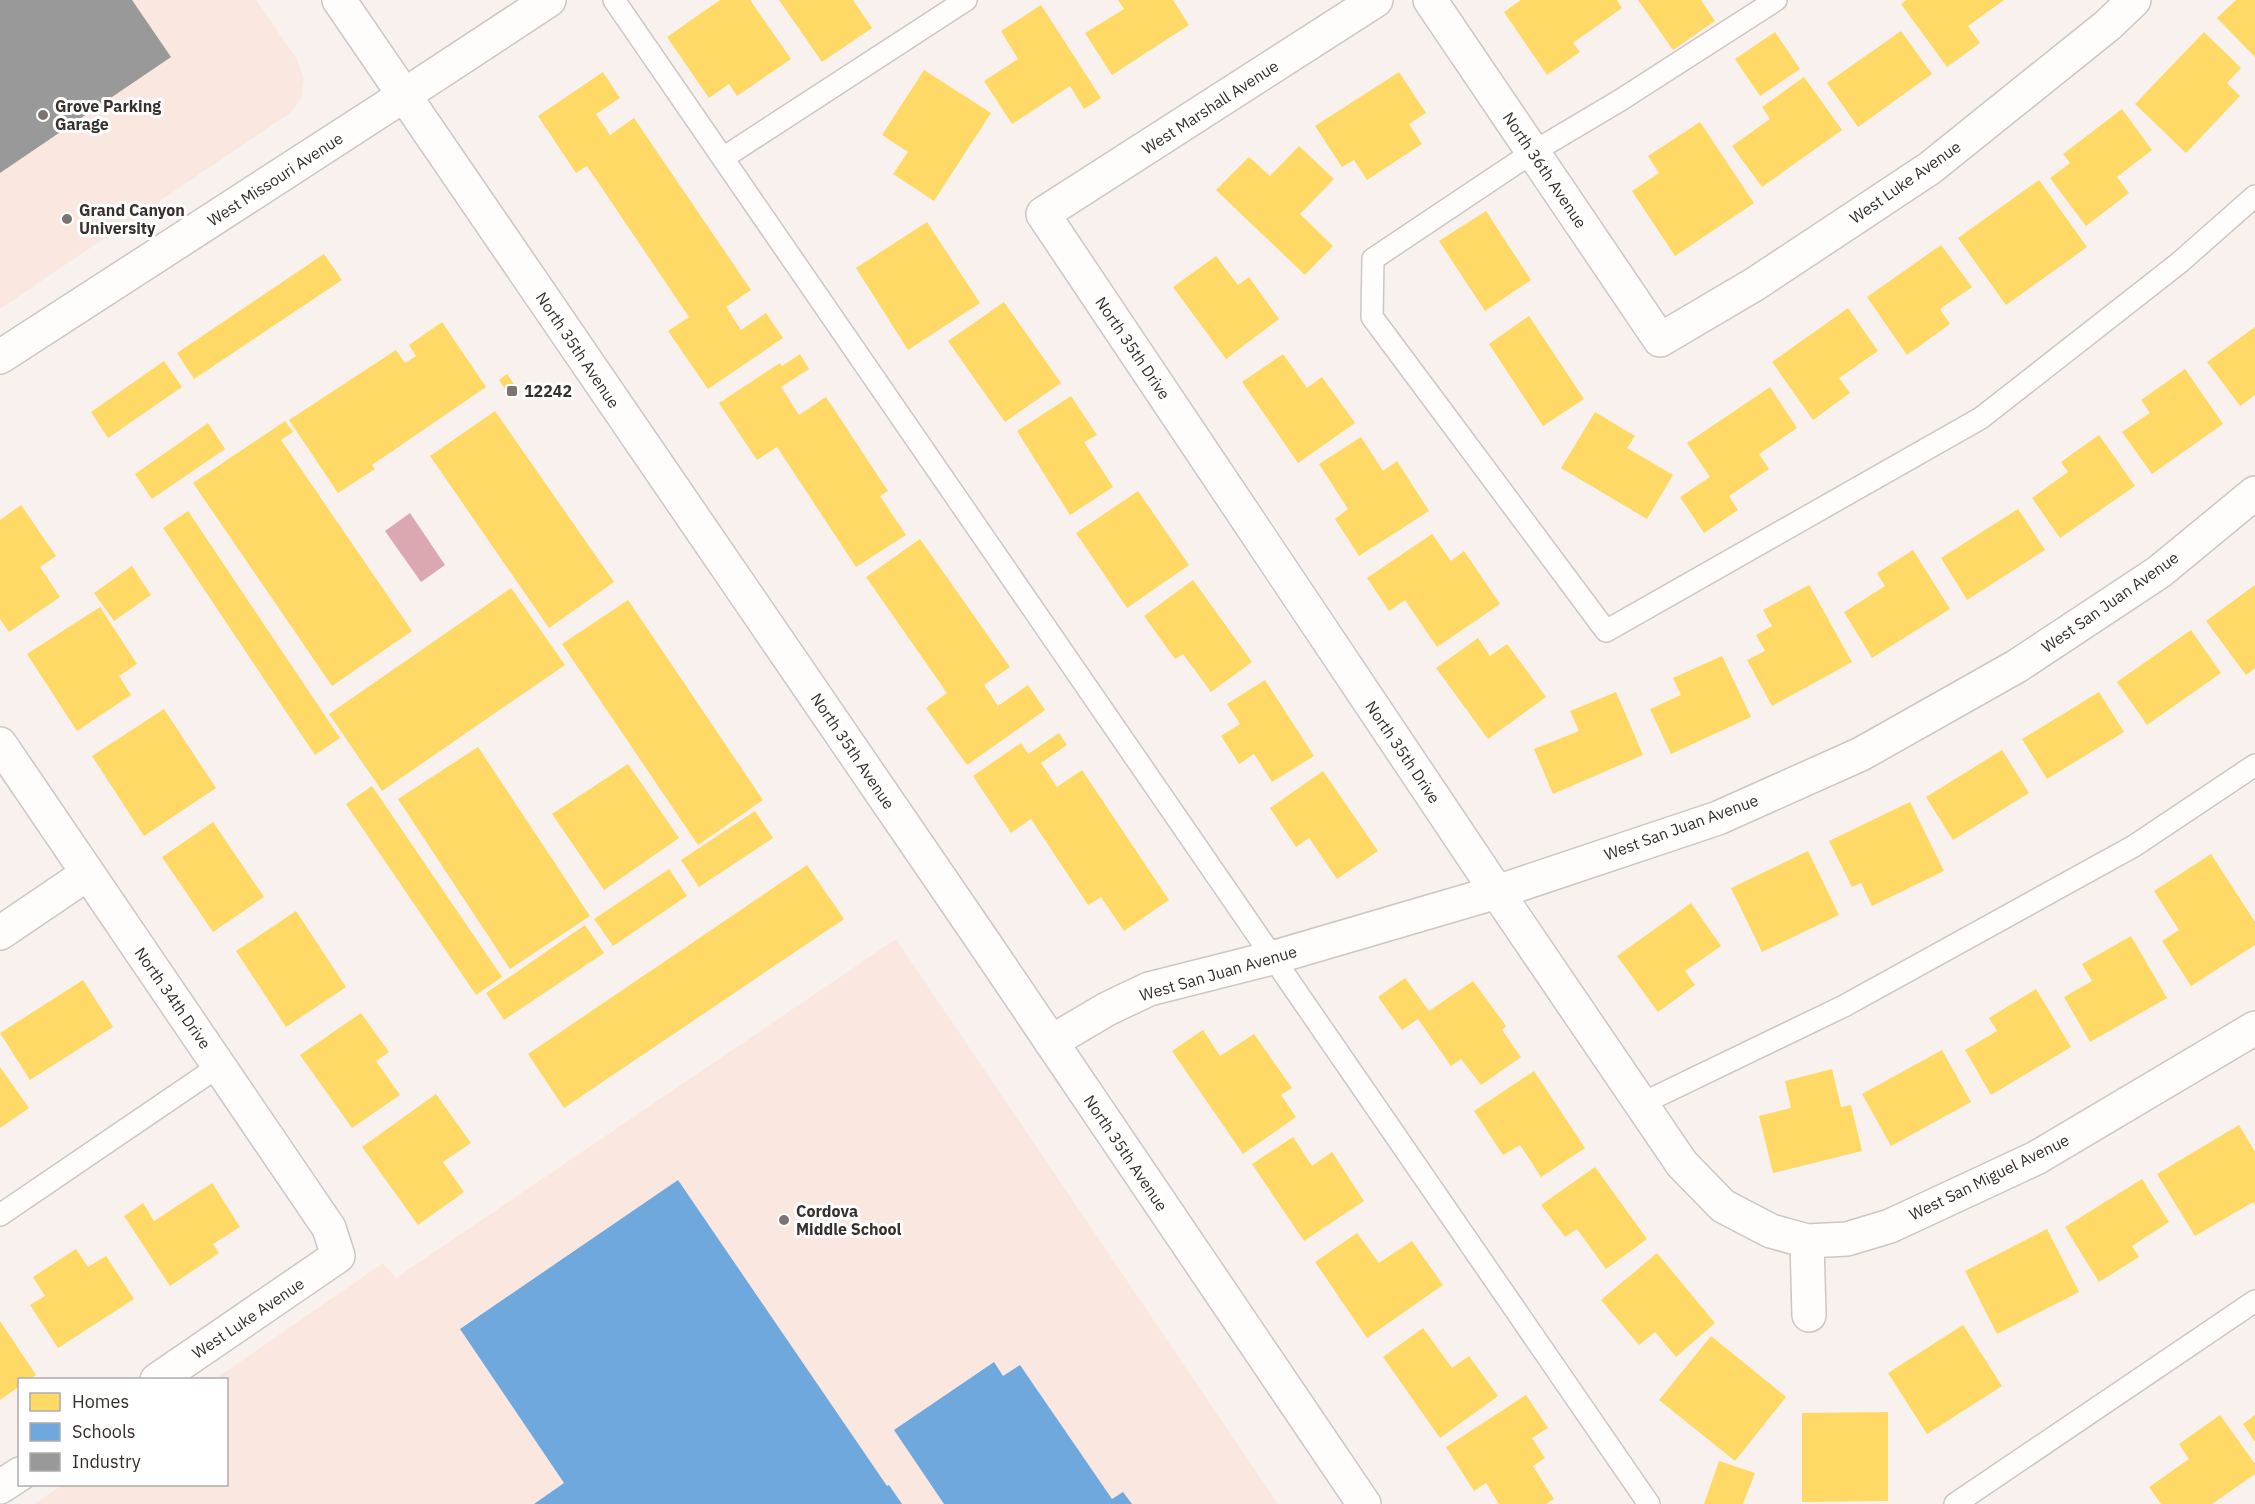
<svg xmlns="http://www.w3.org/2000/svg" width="2255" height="1504" font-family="'IBM Plex Sans',sans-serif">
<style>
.built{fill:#fae8e0}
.water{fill:#dba7b0}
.homes{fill:#ffd966}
.schools{fill:#6fa8dc}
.industry{fill:#999}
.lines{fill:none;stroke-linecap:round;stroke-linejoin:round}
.lane-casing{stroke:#cdc6c3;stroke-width:24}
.street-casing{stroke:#cdc6c3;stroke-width:36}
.secondary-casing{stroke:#cdc6c3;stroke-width:36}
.lane{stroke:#fefdfc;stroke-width:21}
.street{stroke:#fefdfc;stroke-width:33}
.secondary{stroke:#fefdfc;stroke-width:33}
.poi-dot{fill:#7b7471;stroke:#fff;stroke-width:2}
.labels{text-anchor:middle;stroke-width:6;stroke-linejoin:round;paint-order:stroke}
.poi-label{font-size:16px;font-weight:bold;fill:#37302d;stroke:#fff;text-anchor:start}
.street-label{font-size:16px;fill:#37302d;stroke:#fff}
</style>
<rect width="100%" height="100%" fill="#f9f1ee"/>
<!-- built -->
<path class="built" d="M 0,0 L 256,0 L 297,59 L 304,79 L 301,99 L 290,113 L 0,309 Z
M 896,939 L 1278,1504 L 34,1504 L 62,1485 L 226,1484 L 226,1380 L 215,1379 L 383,1263 L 396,1278 Z"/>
<!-- water -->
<path class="water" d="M 410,513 L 445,565 L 421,582 L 385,531 Z"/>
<!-- homes -->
<path class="homes" d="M 720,0 L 750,0 L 791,59 L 737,96 L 729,84 L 709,98 L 667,37 Z
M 779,0 L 853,0 L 872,28 L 822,62 Z
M 1118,0 L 1173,0 L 1189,25 L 1112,75 L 1085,33 L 1124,9 Z
M 1521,0 L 1617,0 L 1622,8 L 1573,43 L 1580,52 L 1547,75 L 1504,12 Z
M 1638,0 L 1701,0 L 1715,21 L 1673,50 Z
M 1906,0 L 2004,0 L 1968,26 L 1980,43 L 1947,67 L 1901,4 Z
M 2236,0 L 2255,0 L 2255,57 L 2217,18 Z
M 1041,5 L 1101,98 L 1084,109 L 1070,86 L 1012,124 L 984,81 L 1018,59 L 1001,31 Z
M 1901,31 L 1932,74 L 1858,127 L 1827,83 Z
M 1775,32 L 1800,69 L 1760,96 L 1735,59 Z
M 2204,32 L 2241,68 L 2227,83 L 2240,96 L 2186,153 L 2135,104 Z
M 924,70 L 991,113 L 934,201 L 893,174 L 908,152 L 882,135 Z
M 603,72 L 620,98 L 596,114 L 610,135 L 634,118 L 751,290 L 726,307 L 741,330 L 766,313 L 783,338 L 708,389 L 668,331 L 689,317 L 587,166 L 576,173 L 538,116 Z
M 1399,72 L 1426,113 L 1409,124 L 1422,144 L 1367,180 L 1354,160 L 1342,167 L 1315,126 Z
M 1804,77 L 1842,130 L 1762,187 L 1732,146 L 1770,119 L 1762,107 Z
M 2122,109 L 2152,150 L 2117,177 L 2129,193 L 2086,226 L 2050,178 L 2070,163 L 2063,154 Z
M 1700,122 L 1754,203 L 1675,256 L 1632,191 L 1659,173 L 1648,156 Z
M 1299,146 L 1334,179 L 1300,214 L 1333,246 L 1305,275 L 1216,190 L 1249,157 L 1270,176 Z
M 2039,180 L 2087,247 L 2006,305 L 1958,238 Z
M 1486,211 L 1531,280 L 1485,311 L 1439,241 Z
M 927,222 L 980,303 L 908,350 L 856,268 Z
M 1941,245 L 1972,287 L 1940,309 L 1950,324 L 1907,355 L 1867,297 Z
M 324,254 L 342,280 L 194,379 L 177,353 Z
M 1216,256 L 1238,285 L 1249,277 L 1279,319 L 1226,359 L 1173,287 Z
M 1004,302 L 1061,383 L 1005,422 L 948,341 Z
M 1848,308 L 1878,351 L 1839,378 L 1850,393 L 1813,420 L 1772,362 Z
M 1529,316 L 1584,399 L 1543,426 L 1489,344 Z
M 442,322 L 486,387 L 372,465 L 375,469 L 338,493 L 289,420 L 396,350 L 405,363 L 416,356 L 409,345 Z
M 2255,327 L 2255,395 L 2240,406 L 2207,362 Z
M 800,354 L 809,369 L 781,387 L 799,415 L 826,397 L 888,491 L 880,496 L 906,535 L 856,567 L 777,447 L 757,460 L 719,403 L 780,363 L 782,366 Z
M 1283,354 L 1307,388 L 1322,377 L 1355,423 L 1298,463 L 1242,382 Z
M 164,361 L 182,387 L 108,438 L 91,412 Z
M 2185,369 L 2223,424 L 2152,474 L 2122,432 L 2150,413 L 2141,400 Z
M 507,374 L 519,392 L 511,398 L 499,380 Z
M 1770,387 L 1797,428 L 1759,454 L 1769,469 L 1729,496 L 1738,510 L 1704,533 L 1680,497 L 1710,477 L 1687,443 Z
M 1071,396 L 1097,435 L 1084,442 L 1113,487 L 1070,515 L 1017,431 Z
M 495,411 L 614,582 L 549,628 L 430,456 Z
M 1595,412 L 1635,436 L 1627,448 L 1673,475 L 1647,519 L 1561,468 Z
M 285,421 L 293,432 L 281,440 L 412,631 L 332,686 L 193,483 Z
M 208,423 L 225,449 L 152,499 L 135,474 Z
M 2099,435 L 2135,486 L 2060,538 L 2032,498 L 2068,472 L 2061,462 Z
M 1361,437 L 1383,471 L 1397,461 L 1429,511 L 1359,556 L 1335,519 L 1348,509 L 1319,464 Z
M 1138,491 L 1189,565 L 1127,608 L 1076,533 Z
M 21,505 L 56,556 L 40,567 L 60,597 L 9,632 L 0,619 L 0,520 Z
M 2018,509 L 2045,550 L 1967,600 L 1941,558 Z
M 188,511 L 340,738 L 315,755 L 163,528 Z
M 1432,534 L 1451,561 L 1464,551 L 1500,604 L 1437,647 L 1405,600 L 1389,611 L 1367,578 Z
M 920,539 L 1010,667 L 984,685 L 998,706 L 1028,685 L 1045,710 L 967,765 L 926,708 L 947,693 L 866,577 Z
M 1913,550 L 1950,609 L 1872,658 L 1844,612 L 1885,586 L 1877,573 Z
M 132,566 L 151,595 L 114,621 L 94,593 Z
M 1193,580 L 1252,662 L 1211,692 L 1183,654 L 1175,659 L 1144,616 Z
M 1809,585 L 1852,662 L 1772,706 L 1747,660 L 1765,651 L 1756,635 L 1772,626 L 1763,610 Z
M 2255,585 L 2255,668 L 2246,675 L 2206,621 Z
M 511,588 L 565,665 L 382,791 L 329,714 Z
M 628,600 L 763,800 L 698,845 L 562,644 Z
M 100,607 L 137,664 L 119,676 L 131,695 L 77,731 L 27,654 Z
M 2191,630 L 2221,673 L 2147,725 L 2117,682 Z
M 1478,638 L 1490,656 L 1507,644 L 1546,697 L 1488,739 L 1436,668 Z
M 1722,656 L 1751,717 L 1671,754 L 1650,709 L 1681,695 L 1673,678 Z
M 1265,680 L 1314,756 L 1272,782 L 1254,754 L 1239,764 L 1221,736 L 1240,724 L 1227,704 Z
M 1616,692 L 1643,755 L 1553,794 L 1534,749 L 1579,731 L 1570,711 Z
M 2099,692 L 2124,732 L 2047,779 L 2022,739 Z
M 164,709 L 216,788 L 144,836 L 92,756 Z
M 1059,733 L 1067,745 L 1041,763 L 1057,787 L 1082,770 L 1169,900 L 1124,931 L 1101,897 L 1088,905 L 1031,819 L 1011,833 L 973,776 L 1021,743 L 1028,754 Z
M 478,747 L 590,916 L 510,969 L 398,799 Z
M 2002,750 L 2029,793 L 1953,840 L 1926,797 Z
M 628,764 L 679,838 L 604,890 L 552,814 Z
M 1323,771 L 1378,851 L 1337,879 L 1309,838 L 1296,847 L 1270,808 Z
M 372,786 L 502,977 L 476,995 L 346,804 Z
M 1910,802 L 1944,871 L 1872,906 L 1861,883 L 1852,887 L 1829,841 Z
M 755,811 L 773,838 L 699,887 L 681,860 Z
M 213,822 L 264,897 L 213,932 L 162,857 Z
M 1808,851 L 1839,915 L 1762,952 L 1731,888 Z
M 2211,854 L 2255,922 L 2255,945 L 2191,986 L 2162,941 L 2179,930 L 2154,891 Z
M 807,865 L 844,919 L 564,1108 L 528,1054 Z
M 669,869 L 687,896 L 613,946 L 594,919 Z
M 1691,903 L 1721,946 L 1685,971 L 1695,985 L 1658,1012 L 1617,956 Z
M 296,911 L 346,987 L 286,1027 L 236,951 Z
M 585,925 L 604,953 L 504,1020 L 486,993 Z
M 2131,936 L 2167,998 L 2090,1042 L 2064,997 L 2092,981 L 2082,964 Z
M 1405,978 L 1429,1011 L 1473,981 L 1506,1026 L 1502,1030 L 1521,1057 L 1481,1085 L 1461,1059 L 1451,1066 L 1418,1019 L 1402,1030 L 1378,997 Z
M 83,980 L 113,1027 L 30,1080 L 0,1033 Z
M 2036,989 L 2071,1047 L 1991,1095 L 1965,1050 L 1997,1031 L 1989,1018 Z
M 361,1013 L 389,1052 L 376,1061 L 400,1095 L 352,1128 L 300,1055 Z
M 1203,1030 L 1220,1056 L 1254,1034 L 1292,1088 L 1281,1095 L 1296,1117 L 1243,1154 L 1172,1051 Z
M 1942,1050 L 1971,1102 L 1891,1146 L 1862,1094 Z
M 0,1067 L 29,1108 L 0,1128 Z
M 1832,1069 L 1841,1107 L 1851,1105 L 1862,1151 L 1773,1173 L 1759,1116 L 1791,1108 L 1785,1081 Z
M 1534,1071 L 1585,1148 L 1541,1177 L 1520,1145 L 1503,1155 L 1474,1111 Z
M 436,1094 L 471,1143 L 443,1162 L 464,1192 L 418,1225 L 362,1147 Z
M 2239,1125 L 2255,1152 L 2255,1205 L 2253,1202 L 2195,1236 L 2157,1174 Z
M 1293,1137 L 1312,1166 L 1332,1152 L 1364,1201 L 1304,1241 L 1252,1164 Z
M 1595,1167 L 1647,1239 L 1606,1269 L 1577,1229 L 1565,1237 L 1541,1205 Z
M 2142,1179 L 2169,1222 L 2132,1246 L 2139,1257 L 2099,1282 L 2065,1227 Z
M 212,1183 L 240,1227 L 213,1244 L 219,1253 L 170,1286 L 124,1216 L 143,1203 L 154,1221 Z
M 2047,1229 L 2079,1292 L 1997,1334 L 1965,1271 Z
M 1357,1233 L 1379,1263 L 1412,1241 L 1443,1285 L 1367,1338 L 1315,1262 Z
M 76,1249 L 88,1267 L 106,1256 L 134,1299 L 58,1348 L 30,1305 L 45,1296 L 33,1277 Z
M 1657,1253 L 1715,1323 L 1676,1357 L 1655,1332 L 1639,1345 L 1601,1300 Z
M 0,1321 L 36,1375 L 29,1380 L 20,1380 L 20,1386 L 0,1400 Z
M 1963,1325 L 2002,1386 L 1927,1434 L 1888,1373 Z
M 1423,1328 L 1452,1368 L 1469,1356 L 1498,1396 L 1440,1438 L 1383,1357 Z
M 1711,1336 L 1786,1397 L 1735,1461 L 1659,1400 Z
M 1526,1395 L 1548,1428 L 1532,1438 L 1545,1458 L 1533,1466 L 1554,1499 L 1546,1504 L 1499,1504 L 1486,1483 L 1474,1491 L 1446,1447 Z
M 1888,1412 L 1888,1501 L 1802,1502 L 1802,1413 Z
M 2220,1415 L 2255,1464 L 2255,1474 L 2212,1504 L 2161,1504 L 2149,1487 L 2189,1459 L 2179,1444 Z
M 2255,1415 L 2255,1442 L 2243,1424 Z
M 1719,1461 L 1755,1473 L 1743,1504 L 1704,1504 Z"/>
<!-- schools -->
<path class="schools" d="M 678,1180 L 887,1486 L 889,1485 L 902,1504 L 534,1504 L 564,1483 L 460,1329 Z
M 994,1362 L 1003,1376 L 1020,1365 L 1112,1499 L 1123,1492 L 1132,1504 L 944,1504 L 894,1430 Z"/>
<!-- industry -->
<path class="industry" d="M 0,0 L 132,0 L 171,57 L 0,173 Z"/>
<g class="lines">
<!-- lane casing -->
<g class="lane-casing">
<path id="lane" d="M 614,0 L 1649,1504
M 1776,0 L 1619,101 L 1533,152 L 1373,259 L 1372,317 L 1606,631 L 1981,418 L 2179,263 L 2255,196
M 723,158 L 966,0
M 1641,1104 L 1844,1006 L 2134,846 L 2255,765
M 0,1215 L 219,1066
M 1955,1504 L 2255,1301"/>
</g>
<!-- street casing -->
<g class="street-casing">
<path id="street" d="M 1376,0 L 1043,214 L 1497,892 L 1682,1164 L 1723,1206 L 1771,1231 L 1807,1241 L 1847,1239 L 1890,1226 L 2036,1158 L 2255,1028
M 1430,0 L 1660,340 L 1755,284 L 1930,168 L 2108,25 L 2134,0
M 403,96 L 549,0
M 0,744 L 329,1228 L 338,1256 L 157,1380
M 0,933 L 87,874
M 1051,1042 L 1107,1009 L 1149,989 L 1272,958 L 1497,892 L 1718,818 L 1861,754 L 2017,666 L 2159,572 L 2255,493
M 1807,1241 L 1809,1315
M 0,1487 L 20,1474"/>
</g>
<!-- secondary casing -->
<g class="secondary-casing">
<path id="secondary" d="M 339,0 L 983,941 L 1364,1504
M 0,357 L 403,96"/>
</g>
<!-- lane -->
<use href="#lane" class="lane"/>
<!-- street -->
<use href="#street" class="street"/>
<!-- secondary -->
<use href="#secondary" class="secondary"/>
</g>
<!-- markers -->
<g class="poi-dot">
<circle cx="43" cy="115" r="6"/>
<circle cx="67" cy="219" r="6"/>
<rect x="506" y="385" width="12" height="12" rx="3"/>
<circle cx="784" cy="1220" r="6"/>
</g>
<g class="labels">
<!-- poi labels -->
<g class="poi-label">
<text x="55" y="112">Grove Parking<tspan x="55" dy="18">Garage</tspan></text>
<text x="79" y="216">Grand Canyon<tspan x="79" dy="18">University</tspan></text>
<text x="524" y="397">12242</text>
<text x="796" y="1217">Cordova<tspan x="796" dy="18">Middle School</tspan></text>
</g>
<!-- street labels -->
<g class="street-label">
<text transform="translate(1210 107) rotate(-33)" y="6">West Marshall Avenue</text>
<text transform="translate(1545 170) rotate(56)" y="6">North 36th Avenue</text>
<text transform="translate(275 179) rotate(-33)" y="6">West Missouri Avenue</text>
<text transform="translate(1905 182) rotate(-35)" y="6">West Luke Avenue</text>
<text transform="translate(1133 348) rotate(56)" y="6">North 35th Drive</text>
<text transform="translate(578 350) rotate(56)" y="6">North 35th Avenue</text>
<text transform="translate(2110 602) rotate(-35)" y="6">West San Juan Avenue</text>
<text transform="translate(853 751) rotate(56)" y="6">North 35th Avenue</text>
<text transform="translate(1403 752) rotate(56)" y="6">North 35th Drive</text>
<text transform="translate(1681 827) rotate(-20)" y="6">West San Juan Avenue</text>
<text transform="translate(1218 973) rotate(-16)" y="6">West San Juan Avenue</text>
<text transform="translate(173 998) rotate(55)" y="6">North 34th Drive</text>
<text transform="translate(1126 1153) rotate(56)" y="6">North 35th Avenue</text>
<text transform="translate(1989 1177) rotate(-26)" y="6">West San Miguel Avenue</text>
<text transform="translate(248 1318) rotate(-34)" y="6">West Luke Avenue</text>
</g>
</g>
<!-- legend -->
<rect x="18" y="1378" width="210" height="108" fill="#ffffff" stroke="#afacab" stroke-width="1.5"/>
<rect x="30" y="1393" width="30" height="18" fill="#ffd966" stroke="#afacab" stroke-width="1.5"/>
<text x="72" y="1408" font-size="18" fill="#37302d">Homes</text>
<rect x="30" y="1423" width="30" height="18" fill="#6fa8dc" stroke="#afacab" stroke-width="1.5"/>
<text x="72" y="1438" font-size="18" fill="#37302d">Schools</text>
<rect x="30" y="1453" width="30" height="18" fill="#999999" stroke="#afacab" stroke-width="1.5"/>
<text x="72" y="1468" font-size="18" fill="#37302d">Industry</text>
</svg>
